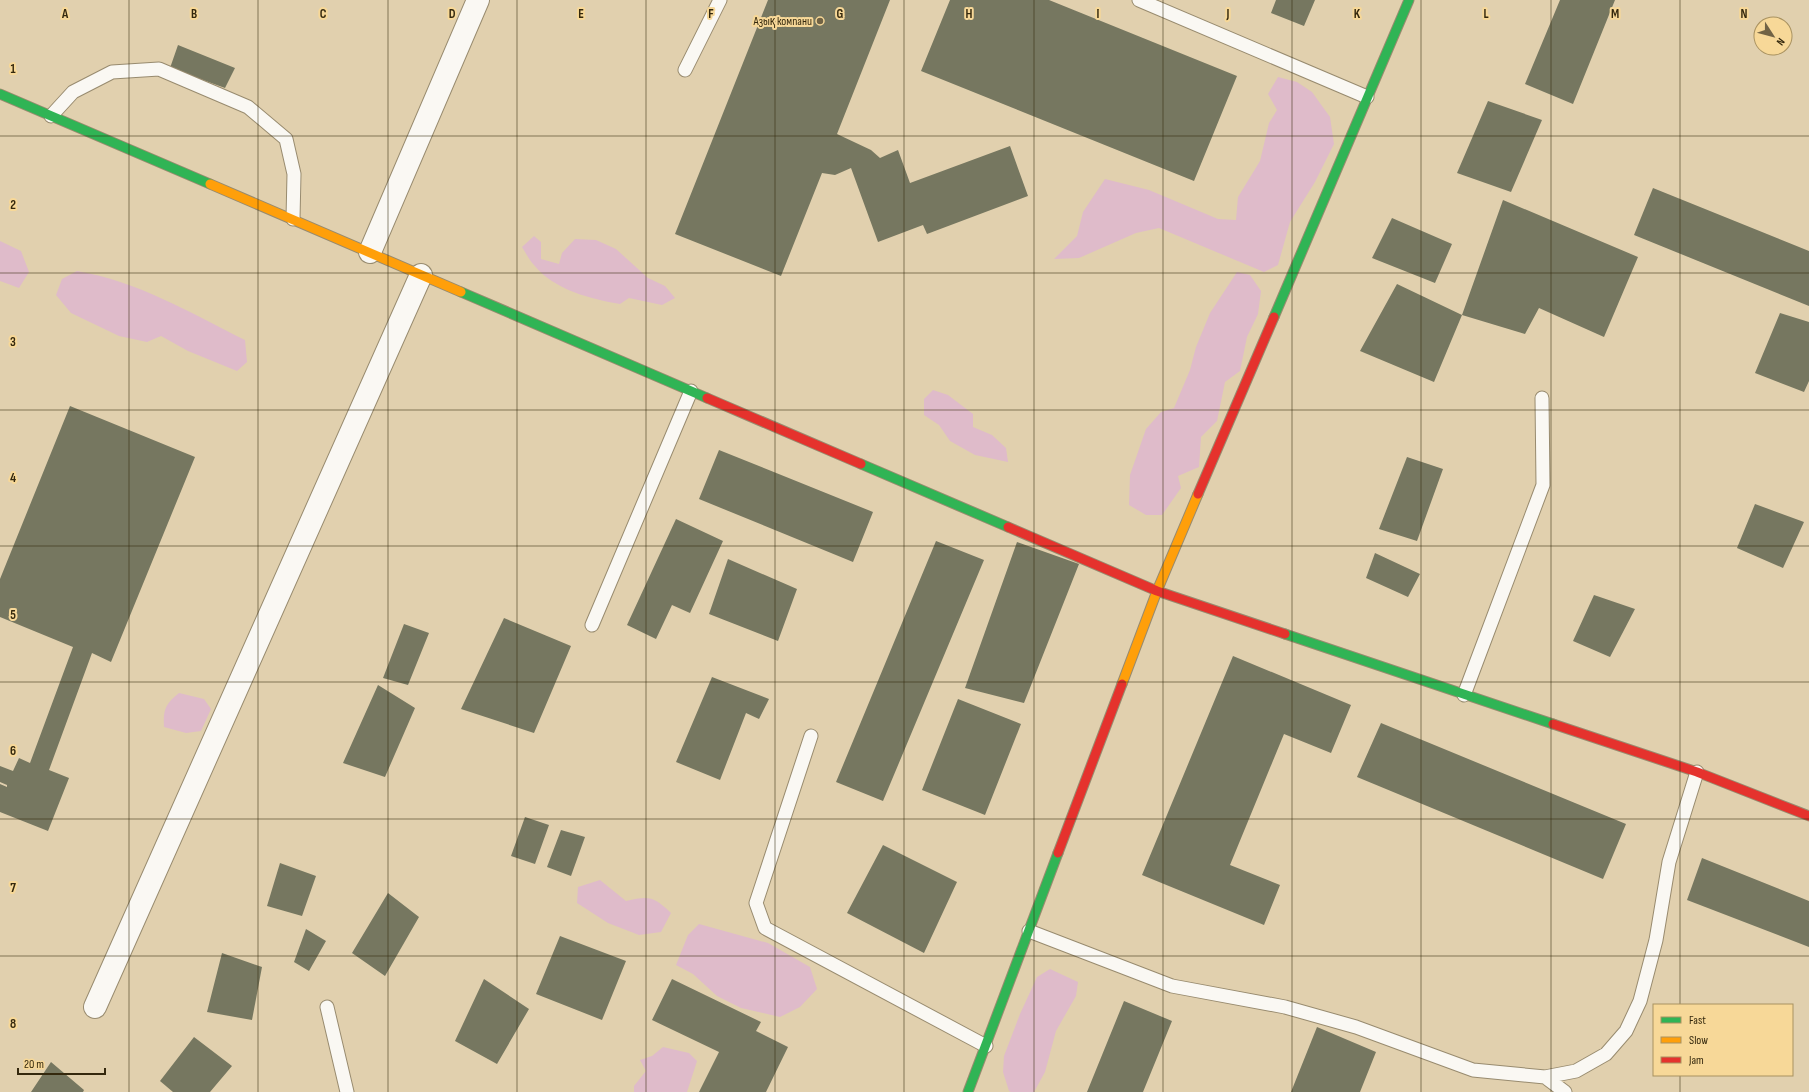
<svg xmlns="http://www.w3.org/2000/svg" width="1809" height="1092" font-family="'Sofia Sans Condensed',sans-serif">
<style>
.green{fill:#dfbbca}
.building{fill:#767760}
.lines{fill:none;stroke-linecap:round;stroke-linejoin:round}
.lane-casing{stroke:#988b6f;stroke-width:15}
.street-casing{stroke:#988b6f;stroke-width:24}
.fast-casing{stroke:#988b6f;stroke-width:11}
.slow-casing{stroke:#988b6f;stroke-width:11}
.jam-casing{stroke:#988b6f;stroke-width:11}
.lane{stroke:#faf8f3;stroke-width:13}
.street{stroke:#faf8f3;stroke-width:22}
.fast{stroke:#30b455;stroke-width:9}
.slow{stroke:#ff9f0a;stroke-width:9}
.jam{stroke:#e5322d;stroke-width:9}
.grid{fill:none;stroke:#34280d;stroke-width:1;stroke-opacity:0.55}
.poi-dot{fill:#716345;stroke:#f7d898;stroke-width:1.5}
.labels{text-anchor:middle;stroke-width:4;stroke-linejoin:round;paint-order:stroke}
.poi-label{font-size:12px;fill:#34280d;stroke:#f7d898;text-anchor:end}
.grid-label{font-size:13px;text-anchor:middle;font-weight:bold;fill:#34280d;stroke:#f7d898;stroke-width:4;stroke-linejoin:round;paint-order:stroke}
</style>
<rect width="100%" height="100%" fill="#e1d0ae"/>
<!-- green -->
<path class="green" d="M 1278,77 L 1297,82 L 1312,92 L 1330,117 L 1334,144 L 1315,182 L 1290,222 L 1278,265 L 1264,272 L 1159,228 L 1136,233 L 1079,258 L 1054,259 L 1077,236 L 1083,212 L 1105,179 L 1149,190 L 1218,219 L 1236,220 L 1238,197 L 1260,161 L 1269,123 L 1277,110 L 1268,94 Z
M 534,236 L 541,242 L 541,259 L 559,264 L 562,253 L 575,239 L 596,240 L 616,249 L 648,278 L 665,286 L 675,298 L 662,305 L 629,298 L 620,304 C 591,299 554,290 534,265 C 529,260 526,253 522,247 Z
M 0,241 L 21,251 L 29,272 L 19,288 L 0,281 Z
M 77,271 C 137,281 191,313 245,340 L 247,362 L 237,371 L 188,351 L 161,336 L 147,342 L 119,336 L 71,313 L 56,295 L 62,279 Z
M 1237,272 L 1250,275 L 1261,291 L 1258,314 L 1247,337 L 1240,371 L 1225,382 L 1217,421 L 1201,437 L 1199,467 L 1178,476 L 1181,488 L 1162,515 L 1146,515 L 1129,505 L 1130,475 L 1146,429 L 1161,412 L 1174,408 L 1190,370 L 1196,347 L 1210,313 Z
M 933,390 L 948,395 L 973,414 L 973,427 L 992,435 L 1006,448 L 1008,462 L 975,455 L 950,441 L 939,425 L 924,415 L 924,399 Z
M 179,693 L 204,699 L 211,709 L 201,731 L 186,733 L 164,727 C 163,710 165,704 179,693 Z
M 600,880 L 626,901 C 649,896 653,896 671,913 L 661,932 L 639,935 L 608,923 L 577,903 L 578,887 Z
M 699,924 L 768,943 L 810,967 L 817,989 L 800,1007 L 780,1017 L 741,1008 L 717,996 L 693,974 L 676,965 L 688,935 Z
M 1050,969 L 1078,982 L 1076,996 L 1056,1031 L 1045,1072 L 1034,1092 L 1011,1092 L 1009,1091 L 1003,1072 L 1004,1056 L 1020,1014 L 1037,977 Z
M 663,1047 L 689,1053 L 697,1061 L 687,1092 L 634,1092 L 634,1086 L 646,1071 L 640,1060 L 652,1056 Z"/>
<!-- building -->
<path class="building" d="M 768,0 L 890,0 L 837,134 L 871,150 L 880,158 L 898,150 L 910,183 L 1010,146 L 1028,196 L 927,234 L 923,225 L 878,242 L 851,168 L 835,175 L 822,173 L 781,276 L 675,234 Z
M 950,0 L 1049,0 L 1237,76 L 1194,181 L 921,71 Z
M 1276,0 L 1315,0 L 1304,26 L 1271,13 Z
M 1560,0 L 1615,0 L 1573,104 L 1525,84 Z
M 178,45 L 235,68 L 225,88 L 170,68 Z
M 1488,101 L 1542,120 L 1511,192 L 1457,173 Z
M 1653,188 L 1809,251 L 1809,306 L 1634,235 Z
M 1503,200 L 1638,257 L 1604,337 L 1539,308 L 1525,334 L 1462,315 Z
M 1392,218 L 1452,244 L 1435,283 L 1372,258 Z
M 1397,284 L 1462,315 L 1434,382 L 1360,351 Z
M 1780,313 L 1809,322 L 1809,381 L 1804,392 L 1755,373 Z
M 70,406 L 195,457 L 111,662 L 92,653 L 49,770 L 69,778 L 48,831 L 0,812 L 0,784 L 7,787 L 7,785 L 0,782 L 0,766 L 13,771 L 19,758 L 30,763 L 73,647 L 0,617 L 0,579 Z
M 719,450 L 873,512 L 853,562 L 699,499 Z
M 1407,457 L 1443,469 L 1417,541 L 1379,529 Z
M 1755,504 L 1804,522 L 1783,568 L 1737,548 Z
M 676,519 L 723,541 L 690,613 L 672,605 L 656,639 L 627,625 Z
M 936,541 L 984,560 L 883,801 L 836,782 Z
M 1017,542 L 1079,564 L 1024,703 L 965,688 Z
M 1375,553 L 1420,574 L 1408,597 L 1366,578 Z
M 728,559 L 797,589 L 778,641 L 709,614 Z
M 1594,595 L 1635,609 L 1610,657 L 1573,641 Z
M 504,618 L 571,646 L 534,733 L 461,709 Z
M 404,624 L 429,633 L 408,685 L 383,678 Z
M 1233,656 L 1351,705 L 1331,753 L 1284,734 L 1230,865 L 1280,885 L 1264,925 L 1142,875 Z
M 712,677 L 769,699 L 759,719 L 746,713 L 720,780 L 676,762 Z
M 378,685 L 415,708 L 385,777 L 343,763 Z
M 958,699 L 1021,724 L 985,815 L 922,790 Z
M 1381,723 L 1626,824 L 1603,879 L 1357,777 Z
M 525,817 L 549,825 L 535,864 L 511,856 Z
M 561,830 L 585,837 L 571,876 L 547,867 Z
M 883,845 L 957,882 L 924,953 L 847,913 Z
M 1702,858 L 1809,901 L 1809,947 L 1687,900 Z
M 280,863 L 316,876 L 302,916 L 267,906 Z
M 388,893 L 419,917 L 385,976 L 352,953 Z
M 306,929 L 326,941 L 309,971 L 294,962 Z
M 560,936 L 626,961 L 602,1020 L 536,994 Z
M 222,953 L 262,967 L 252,1020 L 207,1012 Z
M 484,979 L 529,1009 L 497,1064 L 455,1041 Z
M 672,979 L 761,1022 L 756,1031 L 788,1047 L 766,1092 L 699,1092 L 719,1052 L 652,1020 Z
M 1124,1001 L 1172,1021 L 1143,1092 L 1087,1092 Z
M 1317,1027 L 1376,1052 L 1360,1092 L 1291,1092 Z
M 194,1037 L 232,1066 L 210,1092 L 173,1092 L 160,1081 Z
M 51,1062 L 84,1090 L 83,1092 L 31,1092 Z"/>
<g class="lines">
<!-- lane casing -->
<g class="lane-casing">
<path id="lane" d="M 1139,0 L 1367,97
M 685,70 L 720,0
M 51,116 L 73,92 L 112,72 L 159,69 L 248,107 L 286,139 L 294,174 L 293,219
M 592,625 L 691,391
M 1464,695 L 1543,485 L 1542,398
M 811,736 L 756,903 L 765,928 L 986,1046
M 1029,931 L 1172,986 L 1285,1007 L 1356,1027 L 1473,1070 L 1545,1077 L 1576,1071 L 1606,1054 L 1626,1031 L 1640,1001 L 1656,940 L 1669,862 L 1697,772
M 327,1007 L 347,1092
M 1545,1077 L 1565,1092"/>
</g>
<!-- street casing -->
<g class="street-casing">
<path id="street" d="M 370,252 L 478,0
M 95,1007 L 421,275"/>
</g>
<!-- fast casing -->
<g class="fast-casing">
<path id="fast" d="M 0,94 L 210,184
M 461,292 L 707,398
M 1274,317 L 1409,0
M 861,464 L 1008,527
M 1285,634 L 1553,724
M 968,1092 L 1058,853"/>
</g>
<!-- slow casing -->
<g class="slow-casing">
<path id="slow" d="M 210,184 L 461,292
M 1122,684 L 1157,591 L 1198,494"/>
</g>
<!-- jam casing -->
<g class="jam-casing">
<path id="jam" d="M 707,398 L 861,464
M 1198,494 L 1274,317
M 1008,527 L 1157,591 L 1285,634
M 1553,724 L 1697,772 L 1809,816
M 1058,853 L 1122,684"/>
</g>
<!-- lane -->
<use href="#lane" class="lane"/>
<!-- street -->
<use href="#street" class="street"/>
<!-- fast -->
<use href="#fast" class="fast"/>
<!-- slow -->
<use href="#slow" class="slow"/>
<!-- jam -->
<use href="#jam" class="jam"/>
</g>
<!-- grid -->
<path class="grid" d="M 129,0 L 129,1092M 258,0 L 258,1092M 388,0 L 388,1092M 517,0 L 517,1092M 646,0 L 646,1092M 775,0 L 775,1092M 904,0 L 904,1092M 1034,0 L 1034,1092M 1163,0 L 1163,1092M 1292,0 L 1292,1092M 1421,0 L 1421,1092M 1551,0 L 1551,1092M 1680,0 L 1680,1005M 0,136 L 1809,136M 0,273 L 1809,273M 0,410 L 1809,410M 0,546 L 1809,546M 0,682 L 1809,682M 0,819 L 1809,819M 0,956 L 1809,956M 1680,1075 L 1680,1092"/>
<!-- markers -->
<circle class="poi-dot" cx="820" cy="21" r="4"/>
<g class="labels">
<!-- poi labels -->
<g class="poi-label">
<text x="812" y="25">Азық компани</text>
</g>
</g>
<g class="grid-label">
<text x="65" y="18">A</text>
<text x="194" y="18">B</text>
<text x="323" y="18">C</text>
<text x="452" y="18">D</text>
<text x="581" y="18">E</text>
<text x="711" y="18">F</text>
<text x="840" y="18">G</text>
<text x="969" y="18">H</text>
<text x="1098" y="18">I</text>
<text x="1228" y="18">J</text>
<text x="1357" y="18">K</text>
<text x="1486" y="18">L</text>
<text x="1615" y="18">M</text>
<text x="1744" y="18">N</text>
<text x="13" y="73">1</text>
<text x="13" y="209">2</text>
<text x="13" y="346">3</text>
<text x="13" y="482">4</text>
<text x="13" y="619">5</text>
<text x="13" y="755">6</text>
<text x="13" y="892">7</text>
<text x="13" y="1028">8</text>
</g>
<!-- legend -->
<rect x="1653" y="1004" width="140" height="72" fill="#f7d898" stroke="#a99260"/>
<rect x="1661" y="1017" width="20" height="6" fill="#30b455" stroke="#a99260"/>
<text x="1689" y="1024" font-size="12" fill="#34280d">Fast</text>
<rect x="1661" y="1037" width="20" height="6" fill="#ff9f0a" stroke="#a99260"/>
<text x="1689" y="1044" font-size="12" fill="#34280d">Slow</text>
<rect x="1661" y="1057" width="20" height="6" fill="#e5322d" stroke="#a99260"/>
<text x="1689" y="1064" font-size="12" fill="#34280d">Jam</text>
<!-- north arrow -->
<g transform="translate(1773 36) rotate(126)"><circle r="19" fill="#f7d898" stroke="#a99260"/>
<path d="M0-3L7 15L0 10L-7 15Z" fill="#716345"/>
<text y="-6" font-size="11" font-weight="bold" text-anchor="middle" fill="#34280d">N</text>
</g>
<!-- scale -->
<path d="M18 1068v6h87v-6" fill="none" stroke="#34280d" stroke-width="2"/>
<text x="24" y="1068" font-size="12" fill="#34280d" stroke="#f7d898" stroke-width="3" paint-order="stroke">20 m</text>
</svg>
